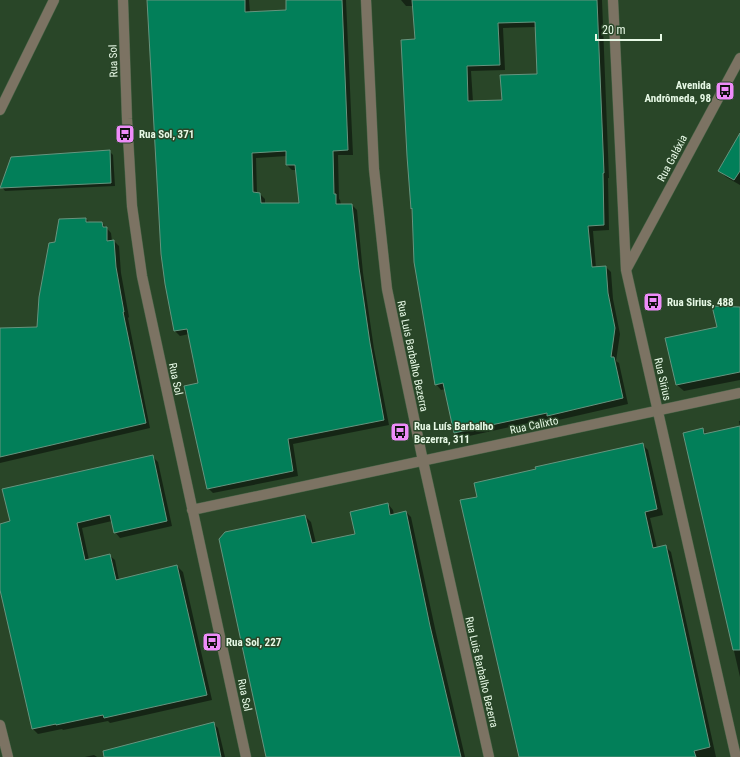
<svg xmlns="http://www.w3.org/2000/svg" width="740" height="757" font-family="'Roboto Condensed',sans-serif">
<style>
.shadow{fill:#0007;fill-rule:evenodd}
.building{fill:#027f59;stroke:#66947e;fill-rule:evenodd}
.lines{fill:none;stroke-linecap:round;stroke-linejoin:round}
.minor-casing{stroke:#476346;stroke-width:11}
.minor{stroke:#7c7363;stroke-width:10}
.labels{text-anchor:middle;stroke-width:3;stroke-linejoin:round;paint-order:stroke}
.street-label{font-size:11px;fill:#e7f9e6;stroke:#294628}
.poi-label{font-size:11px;font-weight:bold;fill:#e7f9e6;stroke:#294628;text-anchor:start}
</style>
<rect width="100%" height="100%" fill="#294628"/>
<!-- shadow -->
<path class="shadow" d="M 148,0 L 249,0 L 250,13 L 287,11 L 287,0 L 346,0 L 353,155 L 338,155 L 339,199 L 340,200 L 341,205 L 352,205 L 357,210 L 363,273 L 374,349 L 389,425 L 293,444 L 298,476 L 213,493 L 208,488 L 199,384 L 189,334 L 180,336 L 175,331 ZM 287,156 L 287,165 L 292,170 L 296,170 L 300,204 L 265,204 L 265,199 L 260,194 L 257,193 L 256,158 Z
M 401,0 L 602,0 L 609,178 L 608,178 L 609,230 L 593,231 L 596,268 L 606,267 L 611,272 L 613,299 L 620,334 L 616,361 L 619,363 L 628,404 L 554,421 L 551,418 L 460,438 L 455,433 L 445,389 L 441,390 L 436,384 L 413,209 L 412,208 L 416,40 L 414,6 L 406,6 ZM 536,27 L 538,74 L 503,101 L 473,102 L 471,71 L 505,70 L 503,28 Z
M 740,134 L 740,185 L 726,177 L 719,170 Z
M 109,151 L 113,155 L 115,186 L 5,191 L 2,187 Z
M 86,219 L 90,223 L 102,223 L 111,233 L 112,241 L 114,241 L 119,246 L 121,273 L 129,317 L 128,318 L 150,428 L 0,463 L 0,329 L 38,328 L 56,243 Z
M 740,308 L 740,380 L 684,391 L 677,385 L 667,338 L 718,328 Z
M 739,421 L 740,421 L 740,677 L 684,434 L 702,429 L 707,434 L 740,427 Z
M 642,444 L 648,450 L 663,515 L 650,518 L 657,548 L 665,546 L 671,552 L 716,757 L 520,757 L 478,498 Z
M 152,456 L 158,462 L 172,526 L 120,538 L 115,532 L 112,521 L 82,528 L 89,560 L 109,555 L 115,560 L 119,580 L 177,566 L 183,572 L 212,700 L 110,723 L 108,721 L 63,730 L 62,729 L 38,734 L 33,729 L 0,587 L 0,525 L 11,522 Z
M 388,504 L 393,510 L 394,515 L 406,512 L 411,517 L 436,633 L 465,757 L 267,757 L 305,516 L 311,522 L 316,543 L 356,534 Z
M 213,723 L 218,728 L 225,757 L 129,757 Z
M 94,755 L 97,757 L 85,757 Z"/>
<!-- building -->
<path class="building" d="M 147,0 L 245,0 L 245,12 L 286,10 L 286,0 L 342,0 L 348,150 L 333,151 L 334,194 L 336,194 L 336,204 L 352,204 L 359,268 L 370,343 L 384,420 L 288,439 L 293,471 L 207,489 L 184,386 L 198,383 L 187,329 L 174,331 L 165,284 L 161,254 ZM 286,151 L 286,165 L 295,165 L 299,203 L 261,203 L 260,193 L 253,192 L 252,153 Z
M 412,0 L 597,0 L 604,173 L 603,173 L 604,225 L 588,226 L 592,267 L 606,266 L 608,293 L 615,328 L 611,357 L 614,357 L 623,398 L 547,416 L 547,413 L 454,433 L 443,383 L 435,385 L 414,262 L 412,208 L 411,209 L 407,156 L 401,40 L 415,39 ZM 535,22 L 537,74 L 500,75 L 502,100 L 468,101 L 467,66 L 500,65 L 498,23 Z
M 740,133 L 740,171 L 734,180 L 718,171 Z
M 110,150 L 111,183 L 0,188 L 11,157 Z
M 86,218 L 86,222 L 102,222 L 103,227 L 107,227 L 107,241 L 114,240 L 116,267 L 124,312 L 123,312 L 146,423 L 0,457 L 0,328 L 37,327 L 39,297 L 49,243 L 55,242 L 59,219 Z
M 712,306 L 740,307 L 740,372 L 676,385 L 665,338 L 717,327 Z
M 740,426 L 740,650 L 733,650 L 683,433 L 703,428 L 704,434 Z
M 643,443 L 657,509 L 645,512 L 653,548 L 666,545 L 710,747 L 694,751 L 696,757 L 519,757 L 460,500 L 477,497 L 474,483 L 536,469 L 535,467 Z
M 153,455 L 167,521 L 114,533 L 110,515 L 77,523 L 85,560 L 110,554 L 116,580 L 177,565 L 207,695 L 104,718 L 103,715 L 56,725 L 56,724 L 32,729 L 0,590 L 0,524 L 10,521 L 2,489 Z
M 388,503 L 390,515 L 406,511 L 430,626 L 461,757 L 266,757 L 219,539 L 225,532 L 305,515 L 312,543 L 355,534 L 350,512 Z
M 214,722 L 221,757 L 104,757 L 103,751 Z"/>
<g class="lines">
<!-- minor casing -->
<g class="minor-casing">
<path id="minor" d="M 123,0 L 127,119 L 132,206 L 142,276 L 246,757
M 366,0 L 374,169 L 387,289 L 423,461 L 489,757
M 613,0 L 626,270 L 736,757
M 0,110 L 54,0
M 626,270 L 740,58
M 192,510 L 740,393
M 0,725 L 8,757"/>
</g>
<!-- minor -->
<use href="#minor" class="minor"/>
</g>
<!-- icons -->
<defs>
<g id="bus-square" transform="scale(1)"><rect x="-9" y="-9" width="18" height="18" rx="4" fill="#ee8cf9" stroke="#294628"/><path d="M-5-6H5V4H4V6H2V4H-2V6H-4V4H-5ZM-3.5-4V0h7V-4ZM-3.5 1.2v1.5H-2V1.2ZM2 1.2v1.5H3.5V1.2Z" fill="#111"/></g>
</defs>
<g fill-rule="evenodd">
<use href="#bus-square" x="725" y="91"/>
<use href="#bus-square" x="125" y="134"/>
<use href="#bus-square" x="653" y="302"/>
<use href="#bus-square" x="400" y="432"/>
<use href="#bus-square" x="212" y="642"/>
</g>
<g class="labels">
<!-- street labels -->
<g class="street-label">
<text transform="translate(113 61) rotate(-92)" y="4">Rua Sol</text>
<text transform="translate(672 158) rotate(-62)" y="4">Rua Galáxia</text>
<text transform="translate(413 356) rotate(78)" y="4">Rua Luis Barbalho Bezerra</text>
<text transform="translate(176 379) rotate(78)" y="4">Rua Sol</text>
<text transform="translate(663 379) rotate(77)" y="4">Rua Sirius</text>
<text transform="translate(534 425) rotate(-12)" y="4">Rua Calixto</text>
<text transform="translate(482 672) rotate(77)" y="4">Rua Luis Barbalho Bezerra</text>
<text transform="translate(245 695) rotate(78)" y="4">Rua Sol</text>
</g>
<!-- poi labels -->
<g class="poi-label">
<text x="711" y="89" text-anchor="end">Avenida<tspan x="711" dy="13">Andrômeda, 98</tspan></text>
<text x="139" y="138">Rua Sol, 371</text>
<text x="667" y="306">Rua Sirius, 488</text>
<text x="414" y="430">Rua Luís Barbalho<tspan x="414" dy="13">Bezerra, 311</tspan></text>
<text x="226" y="646">Rua Sol, 227</text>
</g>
</g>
<!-- scale -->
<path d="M596 34v6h65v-6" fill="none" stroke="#e7f9e6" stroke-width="2"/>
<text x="602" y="34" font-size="12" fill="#e7f9e6" stroke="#294628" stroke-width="3" paint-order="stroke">20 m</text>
</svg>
